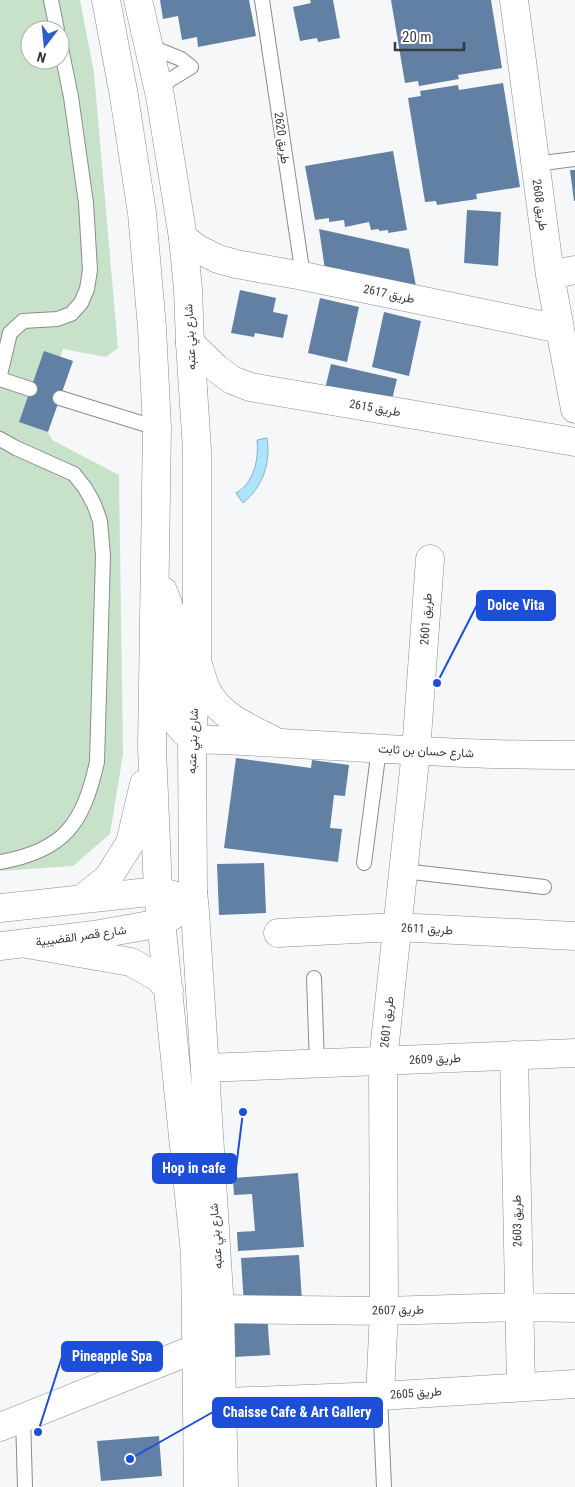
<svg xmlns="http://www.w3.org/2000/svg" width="575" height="1487" font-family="'Roboto Condensed',Vazirmatn,sans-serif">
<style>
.green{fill:#c8e2ca;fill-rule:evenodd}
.water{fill:#ade4fc;stroke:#8ab1c2}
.building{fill:#6180a3}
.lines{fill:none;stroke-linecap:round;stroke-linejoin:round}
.service-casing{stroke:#8a8c8e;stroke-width:16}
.minor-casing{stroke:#8a8c8e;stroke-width:29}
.tertiary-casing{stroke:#8a8c8e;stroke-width:29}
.secondary-casing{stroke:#8a8c8e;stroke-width:29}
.service{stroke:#fff;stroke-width:14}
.minor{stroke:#fff;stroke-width:28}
.tertiary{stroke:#fff;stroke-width:28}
.secondary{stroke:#fff;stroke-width:28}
.labels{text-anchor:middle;stroke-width:5;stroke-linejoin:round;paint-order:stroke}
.street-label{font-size:12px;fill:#393a3b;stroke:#fff}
.leader{fill:none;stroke:#1d4ed8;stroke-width:2}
.callout-dot{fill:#1d4ed8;stroke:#fff;stroke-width:2}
.callout{fill:#1d4ed8;stroke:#1d4ed8;stroke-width:2}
.callout-label{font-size:14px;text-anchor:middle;font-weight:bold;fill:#fff}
</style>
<rect width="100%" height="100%" fill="#f5f7f9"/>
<!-- green -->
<path class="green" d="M 0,0 L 80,0 L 94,73 L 118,348 L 106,357 L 63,349 L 36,428 L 48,432 L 52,440 L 119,475 L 123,754 L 110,834 L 73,866 L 0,871 ZM 30,30 L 60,30 L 60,60 L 30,60 Z"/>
<!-- water -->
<path class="water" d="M 267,438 C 271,462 263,487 243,503 L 236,493 C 254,483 259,459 257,440 Z"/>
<!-- building -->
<path class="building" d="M 160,0 L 249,0 L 256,36 L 198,47 L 197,37 L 182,40 L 178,16 L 163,19 Z
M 310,0 L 333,0 L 340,38 L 318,42 L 317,38 L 300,41 L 293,7 L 311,3 Z
M 391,0 L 491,0 L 502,68 L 458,75 L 459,79 L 419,86 L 418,81 L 405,83 Z
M 503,83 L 520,187 L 476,194 L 477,199 L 437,205 L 436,201 L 425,202 L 408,98 L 421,96 L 420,91 L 458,85 L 459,90 Z
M 393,151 L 407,230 L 388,233 L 388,230 L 379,231 L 379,229 L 371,230 L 369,222 L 345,227 L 344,220 L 329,222 L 329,218 L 315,220 L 305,166 Z
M 570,170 L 575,170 L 575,201 L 574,201 Z
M 467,210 L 501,212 L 498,266 L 464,263 Z
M 319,229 L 409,249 L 418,297 L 326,276 Z
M 240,290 L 276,298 L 273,312 L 288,315 L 283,338 L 255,333 L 254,337 L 231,333 Z
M 320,298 L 359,307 L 347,362 L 308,353 Z
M 384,312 L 421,321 L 409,376 L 372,367 Z
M 44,351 L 73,361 L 48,432 L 19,422 Z
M 331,364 L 397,379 L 390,408 L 324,393 Z
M 236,758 L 311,768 L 312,760 L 349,765 L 345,796 L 334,795 L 330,828 L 342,829 L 338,862 L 224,848 Z
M 264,863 L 266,913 L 219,915 L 217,864 Z
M 298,1173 L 304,1247 L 238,1251 L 237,1232 L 255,1231 L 252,1194 L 234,1195 L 233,1178 Z
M 299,1255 L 302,1301 L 244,1305 L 241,1258 Z
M 267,1313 L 270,1355 L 234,1357 L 231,1316 Z
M 159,1436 L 162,1476 L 101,1481 L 97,1441 Z"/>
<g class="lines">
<!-- service casing -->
<g class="service-casing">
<path id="service" d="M 51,0 L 57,30
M 262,0 L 303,276
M 149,46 L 181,59 L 191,67 L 168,81 L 160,95
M 535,164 L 575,159
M 0,375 L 10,333 L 23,321 L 57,319 L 71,314 L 81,303 L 87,289 L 90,270 L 86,203 L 71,97 L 60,43
M 0,379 L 30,389
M 60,398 L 157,428
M 0,439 L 16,448 L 74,474 L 85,488 L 94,504 L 100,521 L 103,556 L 97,762 C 83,824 64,851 0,862
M 364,863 L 379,749
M 403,871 L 544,887
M 314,978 L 317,1064
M 380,1396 L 384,1487
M 23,1417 L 25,1487"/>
</g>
<!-- minor casing -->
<g class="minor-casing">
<path id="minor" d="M 514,0 L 550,275 L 575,409
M 183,238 L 198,249 L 218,259 L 236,264 L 303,276 L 560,329
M 550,275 L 575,270
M 190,343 L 216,368 L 232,380 L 250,387 L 575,442
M 278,933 L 396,927 L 575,936
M 514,1055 L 521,1386
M 205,1068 L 575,1053
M 220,1309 L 384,1311 L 519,1307 L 575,1308
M 380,1396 L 384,1311 L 383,1061 L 416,751 L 430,559
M 200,1403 L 380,1396 L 575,1384
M 0,1427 L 197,1348 L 218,1344"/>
</g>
<!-- tertiary casing -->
<g class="tertiary-casing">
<path id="tertiary" d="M 197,661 C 200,671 203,682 207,691 C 220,716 247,727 271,739
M 192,739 C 320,743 447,756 575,755
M 0,908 L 158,891 L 180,897
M 0,946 L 94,935 L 161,923 L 181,910 L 193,892"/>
</g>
<!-- secondary casing -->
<g class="secondary-casing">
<path id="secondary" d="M 106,0 L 124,96 L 142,213 L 152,328 L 157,428 L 152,748 L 158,891 L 195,1254 L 198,1487
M 138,0 L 160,96 L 183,238 L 188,289 L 190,343 L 197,450 L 197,661 L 192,739 L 193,892 L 195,911 L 220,1309 L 224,1487
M 163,591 C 181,628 172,674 174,714 C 176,725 184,731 192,739
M 83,898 L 108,878 L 130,843 L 144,784
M 27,944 L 131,962 L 159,978 L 169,990"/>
</g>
<!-- service -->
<use href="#service" class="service"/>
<!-- minor -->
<use href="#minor" class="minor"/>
<!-- tertiary -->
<use href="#tertiary" class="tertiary"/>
<!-- secondary -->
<use href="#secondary" class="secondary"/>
</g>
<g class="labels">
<!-- street labels -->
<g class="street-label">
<text transform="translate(282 138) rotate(82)" y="4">طريق 2620</text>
<text transform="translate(540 205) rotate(82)" y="4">طريق 2608</text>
<text transform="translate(389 294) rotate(12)" y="4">طريق 2617</text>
<text transform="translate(190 337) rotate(-93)" y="4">شارع بني عتبه</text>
<text transform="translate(375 408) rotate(10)" y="4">طريق 2615</text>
<text transform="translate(426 619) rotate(-86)" y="4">طريق 2601</text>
<text transform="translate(193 741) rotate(-88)" y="4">شارع بني عتبه</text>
<text transform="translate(426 751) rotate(3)" y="4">شارع حسان بن ثابت</text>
<text transform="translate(427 929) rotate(3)" y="4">طريق 2611</text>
<text transform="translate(81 936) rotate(-8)" y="4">شارع قصر القضيبية</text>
<text transform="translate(387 1022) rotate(-84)" y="4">طريق 2601</text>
<text transform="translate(435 1059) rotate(-2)" y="4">طريق 2609</text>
<text transform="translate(517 1221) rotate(-91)" y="4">طريق 2603</text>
<text transform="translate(216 1236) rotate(-94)" y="4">شارع بني عتبه</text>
<text transform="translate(398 1310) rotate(-1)" y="4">طريق 2607</text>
<text transform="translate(416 1393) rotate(-4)" y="4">طريق 2605</text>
</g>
</g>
<!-- callouts -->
<path class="leader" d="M437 683L477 605M243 1112L236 1168M38 1432L62 1357M130 1459L213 1412"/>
<g class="callout-dot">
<circle cx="437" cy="683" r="5"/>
<circle cx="243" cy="1112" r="5"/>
<circle cx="38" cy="1432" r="5"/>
<circle cx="130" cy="1459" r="5"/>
</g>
<g class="callout">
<rect x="477" y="591" width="78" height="29" rx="5"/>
<rect x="153" y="1154" width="83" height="29" rx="5"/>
<rect x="62" y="1342" width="100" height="29" rx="5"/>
<rect x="213" y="1398" width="169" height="29" rx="5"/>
</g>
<g class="callout-label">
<text x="516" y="610">Dolce Vita</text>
<text x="194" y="1173">Hop in cafe</text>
<text x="112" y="1361">Pineapple Spa</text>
<text x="297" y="1417">Chaisse Cafe &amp; Art Gallery</text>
</g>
<!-- north arrow -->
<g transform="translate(45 45) rotate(196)"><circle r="24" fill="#ffffff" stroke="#b0b0b1"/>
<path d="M0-4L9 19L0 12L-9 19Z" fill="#305bca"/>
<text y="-8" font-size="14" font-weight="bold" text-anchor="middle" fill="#393a3b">N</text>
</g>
<!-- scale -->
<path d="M395 42v8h69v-8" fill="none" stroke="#393a3b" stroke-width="2.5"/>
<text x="402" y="42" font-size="15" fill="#393a3b" stroke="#ffffff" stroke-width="4" paint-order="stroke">20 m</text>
</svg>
